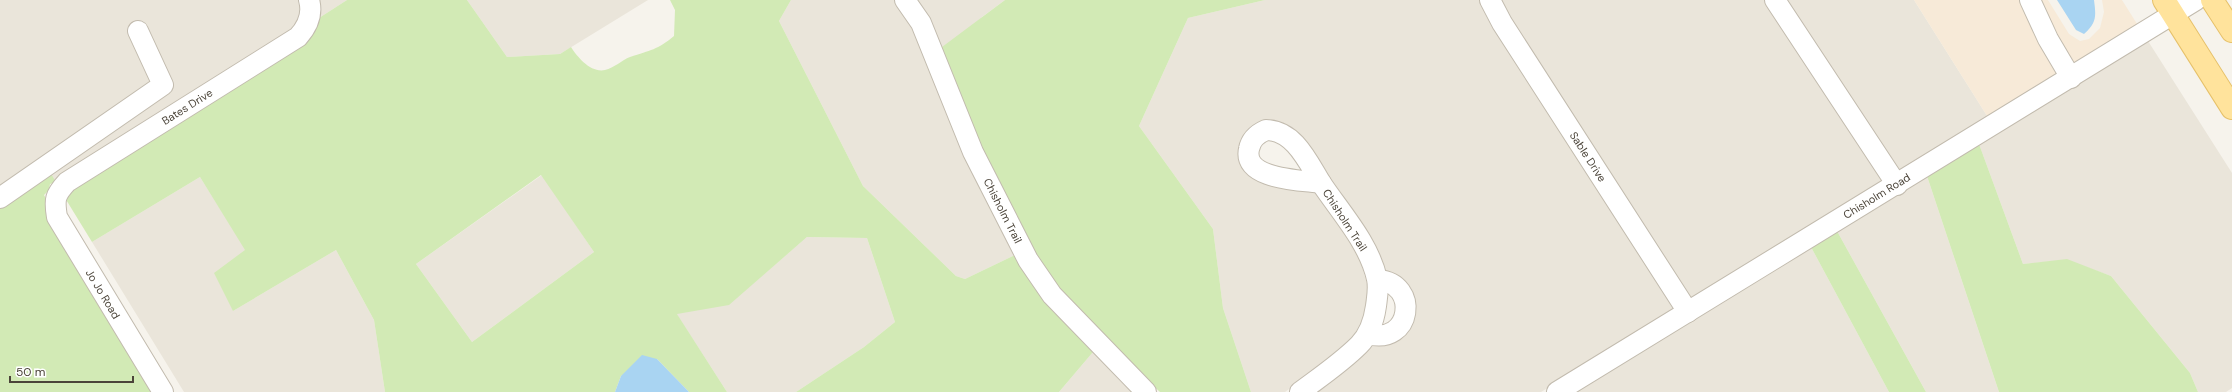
<svg xmlns="http://www.w3.org/2000/svg" width="2232" height="392" font-family="'DM Sans',sans-serif">
<style>
.residential{fill:#eae5da}
.commercial{fill:#f7ead8}
.green{fill:#d2eab5;fill-rule:evenodd}
.water{fill:#a9d4f2}
.lines{fill:none;stroke-linecap:round;stroke-linejoin:round}
.minor-casing{stroke:#c2bbae;stroke-width:22}
.major-casing{stroke:#e6c16a;stroke-width:24}
.minor{stroke:#fff;stroke-width:20}
.major{stroke:#ffe39c;stroke-width:22}
.labels{text-anchor:middle;stroke-width:3.5;stroke-linejoin:round;paint-order:stroke}
.street-label{font-size:11px;fill:#4b4439;stroke:#fff}
</style>
<rect width="100%" height="100%" fill="#f6f3ec"/>
<!-- residential -->
<path class="residential" d="M 0,0 L 298,0 L 301,16 L 293,30 L 56,182 L 0,188 Z
M 319,0 L 347,0 L 319,18 L 321,9 L 319,8 Z
M 467,0 L 648,0 L 560,54 L 507,57 Z
M 791,0 L 894,0 L 913,28 L 1015,255 L 965,279 L 956,276 L 863,186 L 779,21 Z
M 917,0 L 1005,0 L 982,17 L 949,66 Z
M 1265,0 L 1479,0 L 1493,28 L 1675,310 L 1541,392 L 1314,392 L 1371,344 L 1412,322 L 1415,308 L 1414,297 L 1385,272 L 1307,143 L 1294,129 L 1281,122 L 1263,122 L 1239,149 L 1242,166 L 1249,176 L 1261,183 L 1315,191 L 1355,249 L 1361,263 L 1368,288 L 1366,314 L 1359,331 L 1330,359 L 1285,392 L 1251,392 L 1223,308 L 1213,229 L 1139,126 L 1188,18 Z
M 1500,0 L 1764,0 L 1884,183 L 1691,300 L 1510,19 Z
M 1786,0 L 1914,0 L 1989,119 L 1900,173 Z
M 2148,41 L 2232,173 L 2232,388 L 2226,392 L 2198,392 L 2190,373 L 2111,276 L 2067,260 L 2023,264 L 1979,144 Z
M 542,175 L 594,252 L 472,342 L 416,264 Z
M 1927,176 L 1999,392 L 1926,392 L 1837,231 Z
M 200,177 L 246,250 L 233,311 L 336,250 L 374,320 L 385,392 L 184,392 L 92,242 Z
M 807,237 L 867,238 L 895,322 L 864,347 L 796,392 L 727,392 L 676,313 L 729,304 Z
M 1811,247 L 1889,392 L 1573,392 Z
M 1093,352 L 1123,384 L 1132,392 L 1059,392 Z"/>
<!-- commercial -->
<path class="commercial" d="M 1914,0 L 2048,0 L 2069,34 L 2080,41 L 2089,39 L 2100,28 L 2104,12 L 2102,0 L 2122,0 L 2139,27 L 1989,119 Z"/>
<!-- green -->
<path class="green" d="M 347,0 L 467,0 L 507,57 L 560,54 L 571,47 C 578,58 591,73 605,70 C 614,68 622,60 630,57 C 651,50 657,50 674,36 L 675,10 L 670,0 L 791,0 L 779,21 L 863,186 L 956,276 L 965,279 L 1015,255 L 1044,301 L 1093,352 L 1059,392 L 796,392 L 864,347 L 895,322 L 867,238 L 807,237 L 729,305 L 677,314 L 727,392 L 689,392 L 657,359 L 621,376 L 615,392 L 385,392 L 374,320 L 336,250 L 233,311 L 214,273 L 245,250 L 200,177 L 92,242 L 65,198 L 73,188 L 319,23 L 319,18 ZM 541,175 L 594,252 L 472,342 L 416,264 Z
M 1005,0 L 1265,0 L 1188,18 L 1139,126 L 1213,229 L 1223,308 L 1251,392 L 1160,392 L 1137,371 L 1060,290 L 1036,255 L 982,148 L 942,47 Z
M 1979,144 L 2023,264 L 2067,259 L 2111,276 L 2190,373 L 2198,392 L 1999,392 L 1927,176 Z
M 45,164 L 56,182 L 50,184 L 49,190 L 44,195 L 152,392 L 0,392 L 0,208 L 28,190 Z
M 1837,231 L 1926,392 L 1889,392 L 1811,247 Z"/>
<!-- water -->
<path class="water" d="M 2057,0 L 2094,0 C 2096,16 2097,23 2084,34 L 2076,30 Z
M 642,355 L 657,359 L 689,392 L 615,392 L 621,376 Z"/>
<g class="lines">
<!-- minor casing -->
<g class="minor-casing">
<g id="minor">
<path id="s1" d="M 905,0 L 921,23 L 973,152 L 1028,260 L 1052,295 L 1146,392"/>
<path id="s2" d="M 1490,0 L 1502,23 L 1688,312"/>
<path d="M 1775,0 L 1897,185"/>
<path d="M 2030,0 L 2048,39 L 2071,78"/>
<path d="M 1266,130 C 1294,130 1308,162 1321,183 C 1302,180 1242,180 1249,149 C 1251,139 1257,134 1266,130 Z"/>
<path d="M 0,198 L 163,85 L 138,31"/>
<path d="M 1368,334 C 1412,346 1420,283 1378,280"/>
<path id="s3" d="M 163,392 L 57,217 C 54,199 55,195 67,182 L 298,37 C 308,26 313,14 309,0"/>
<path d="M 1300,392 C 1320,377 1341,363 1359,345 C 1369,335 1374,320 1376,306 C 1377,298 1379,288 1377,279 C 1369,243 1341,213 1321,183"/>
<path id="s4" d="M 1557,392 L 2196,0"/>
</g>
</g>
<!-- major casing -->
<g class="major-casing">
<path id="major" d="M 2164,0 L 2232,108
M 2212,0 L 2232,31"/>
</g>
<!-- minor -->
<use href="#minor" class="minor"/>
<!-- major -->
<use href="#major" class="major"/>
</g>
<g class="labels">
<!-- street labels -->
<g class="street-label">
<text dy="4" stroke="none"><textPath href="#s3" startOffset="385">Bates Drive</textPath></text>
<text dy="4" stroke="none"><textPath href="#s2" startOffset="185">Sable Drive</textPath></text>
<text dy="4" stroke="none"><textPath href="#s4" startOffset="375">Chisholm Road</textPath></text>
<text dy="4" stroke="none"><textPath href="#s1" startOffset="233">Chisholm Trail</textPath></text>
<text transform="translate(1345 220) rotate(57)" y="4">Chisholm Trail</text>
<text transform="translate(103 294) rotate(59)" y="4">Jo Jo Road</text>
</g>
</g>
<!-- scale -->
<path d="M10 376v6h123v-6" fill="none" stroke="#4b4439" stroke-width="2"/>
<text x="16" y="376" font-size="12" fill="#4b4439" stroke="#ffffff" stroke-width="3" paint-order="stroke">50 m</text>
</svg>
